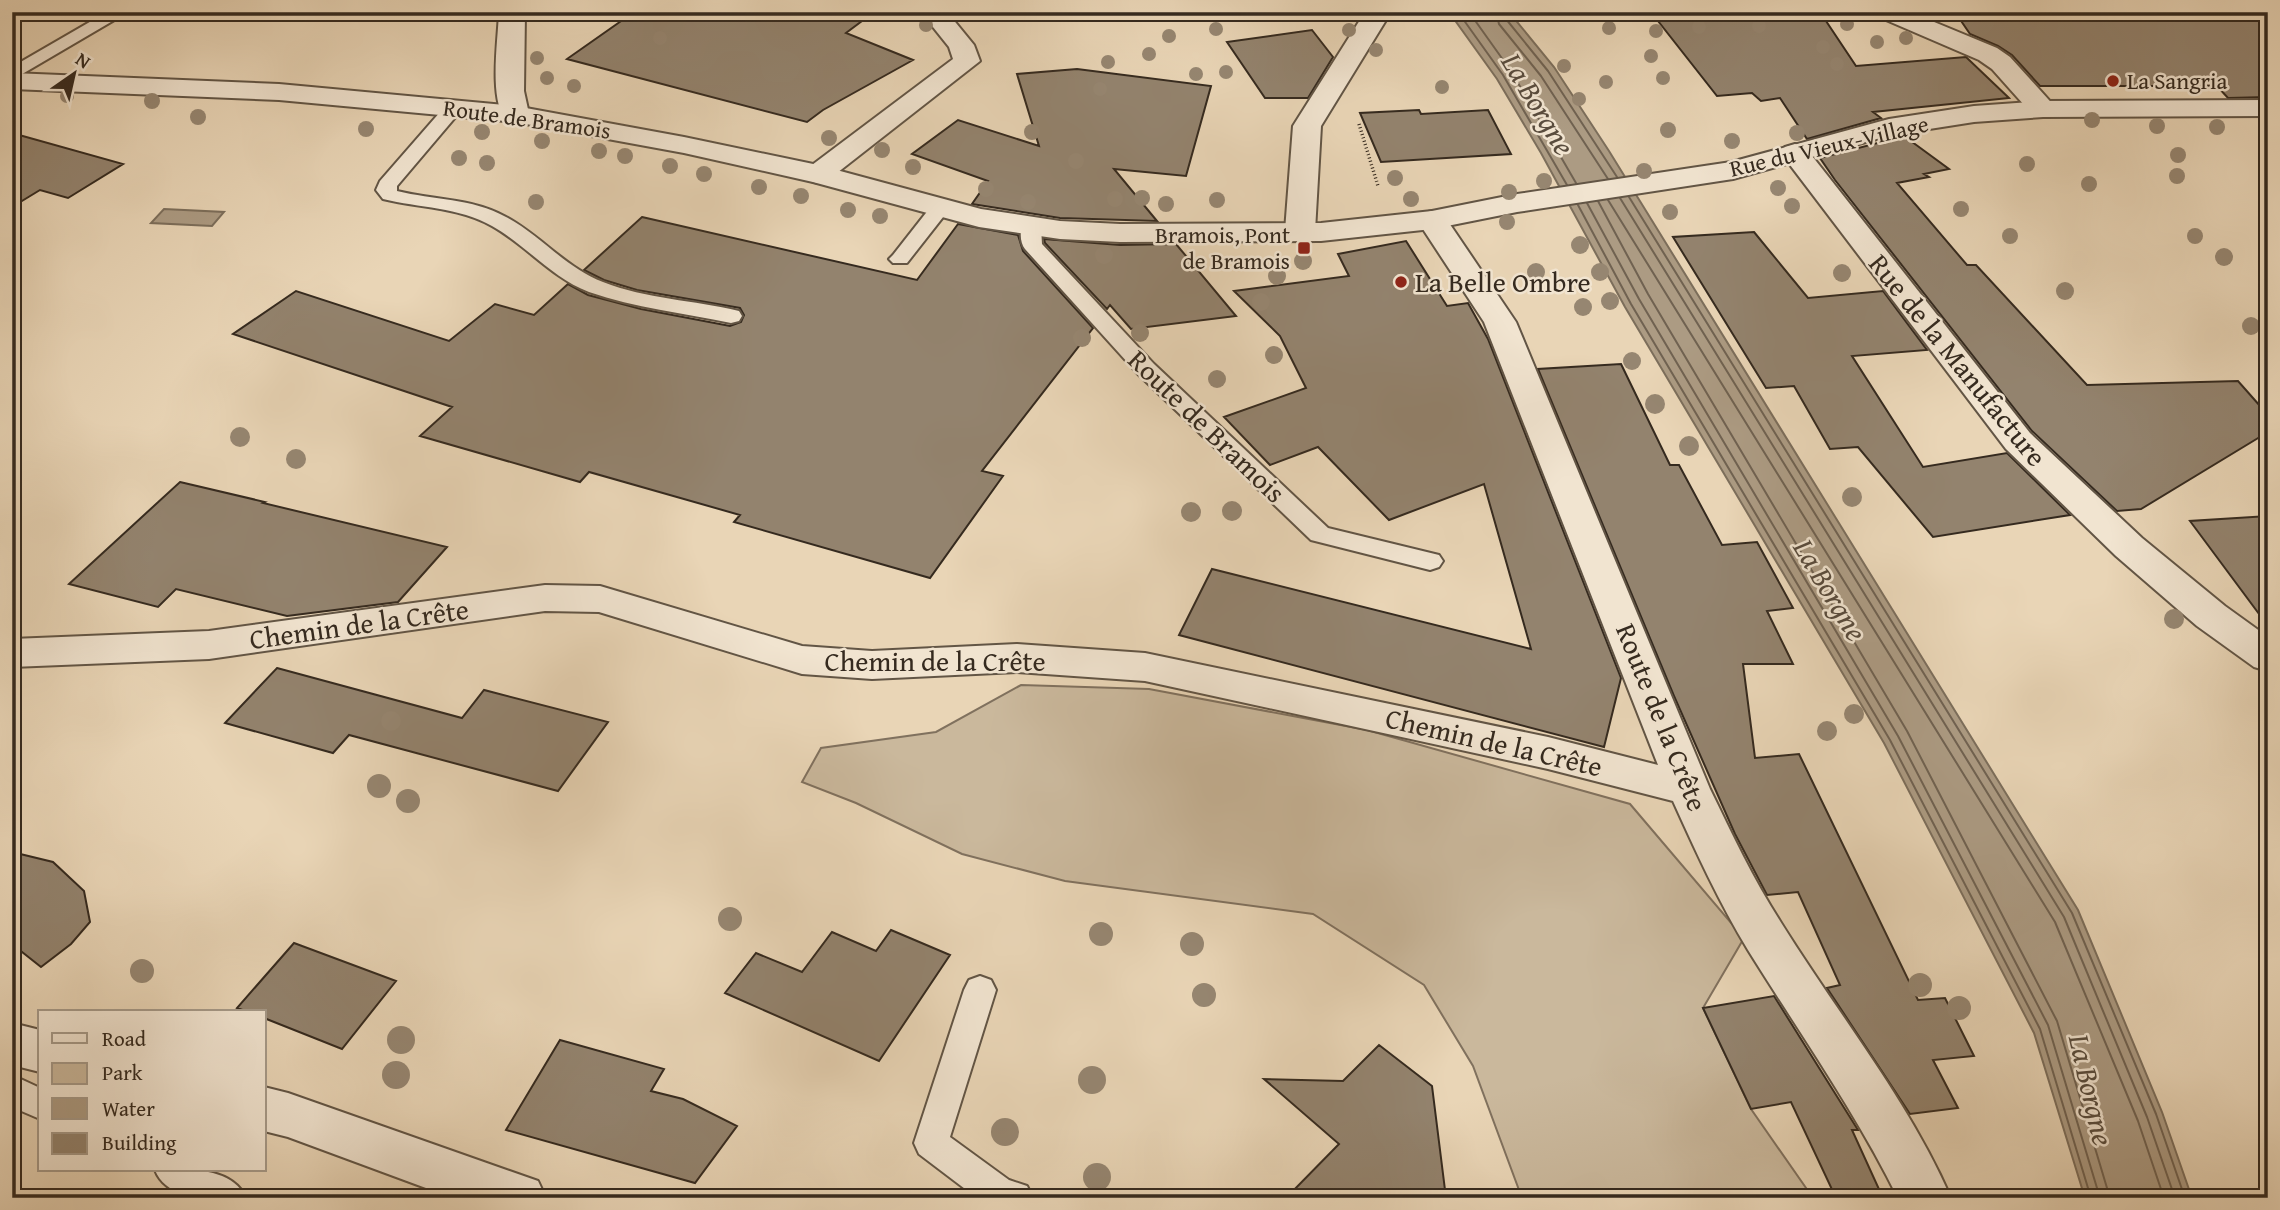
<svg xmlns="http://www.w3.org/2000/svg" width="2280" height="1210" font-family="'Gentium Book Plus',serif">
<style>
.green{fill:#cab89c;stroke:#80715e;stroke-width:2}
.water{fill:#ac9b83;stroke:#7c6e5b;stroke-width:2}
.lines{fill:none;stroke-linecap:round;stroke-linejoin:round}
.shore{stroke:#706251;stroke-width:2}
.building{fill:#93836e;stroke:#352a1f;stroke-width:2}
.service-casing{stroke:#625545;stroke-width:4}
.minor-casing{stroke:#625545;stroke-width:4}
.tertiary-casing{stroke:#625545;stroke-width:4}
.path{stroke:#352a1f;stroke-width:3.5;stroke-dasharray:1 2.5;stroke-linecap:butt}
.service{fill:#f1e4d0;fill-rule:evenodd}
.minor{fill:#f1e4d0;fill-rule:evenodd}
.tertiary{fill:#f1e4d0;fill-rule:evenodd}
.tree{fill:#968671}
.poi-dot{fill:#8f2418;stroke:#f1e4d0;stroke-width:2.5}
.labels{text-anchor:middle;stroke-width:5;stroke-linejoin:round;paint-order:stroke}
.far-poi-label{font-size:23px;fill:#352a1f;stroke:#f1e4d0;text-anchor:start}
.far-street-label{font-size:23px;fill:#352a1f;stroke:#f1e4d0}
.poi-label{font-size:28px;fill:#352a1f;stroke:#f1e4d0;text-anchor:start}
.street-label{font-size:28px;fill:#352a1f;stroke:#f1e4d0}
.water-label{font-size:30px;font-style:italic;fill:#594c3d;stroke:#f1e4d0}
</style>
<rect width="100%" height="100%" fill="#e9d5b6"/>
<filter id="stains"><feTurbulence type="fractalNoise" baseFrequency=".00286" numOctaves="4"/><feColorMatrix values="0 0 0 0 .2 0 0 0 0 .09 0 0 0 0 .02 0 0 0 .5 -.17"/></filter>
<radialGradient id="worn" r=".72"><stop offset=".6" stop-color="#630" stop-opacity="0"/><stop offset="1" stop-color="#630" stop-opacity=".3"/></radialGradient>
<!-- green -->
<path class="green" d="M 1021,685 L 1149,689 L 1367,730 L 1630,804 L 1744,938 L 1703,1008 L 1751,1109 L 1813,1198 L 1522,1198 L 1473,1066 L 1424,985 L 1313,914 L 1065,881 L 962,854 L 856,803 L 802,782 L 821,748 L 936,732 Z"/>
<!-- water -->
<path class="water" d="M 1449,12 L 1509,12 L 1554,67 L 1609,151 L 2078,910 L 2162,1112 L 2192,1198 L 2085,1198 L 2034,1033 L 1884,743 L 1625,307 L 1541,153 L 1497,79 Z
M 164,209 L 224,212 L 212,226 L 151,223 Z"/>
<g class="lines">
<!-- shore -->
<path class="shore" d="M 1458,12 L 1503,75 L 1567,185
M 1469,12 L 1511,71 L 1576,183
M 1496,12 L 1499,24 L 1541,76 L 1608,179
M 1505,12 L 1506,19 L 1548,71 L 1617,177
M 1629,197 L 2072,913 L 2156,1114 L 2185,1198
M 1620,198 L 2064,917 L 2147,1117 L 2175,1198
M 1608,200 L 2055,922 L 2138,1121 L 2164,1198
M 1598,201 L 1648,294 L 1907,731 L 2057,1021 L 2110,1198
M 1587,203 L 1639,299 L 1898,736 L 2048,1025 L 2100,1198
M 1578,205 L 1631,304 L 1890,740 L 2040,1029 L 2091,1198"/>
</g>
<!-- building -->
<path class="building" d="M 634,12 L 874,12 L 846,33 L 913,60 L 823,110 L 807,122 L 567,59 Z
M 1651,12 L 1820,12 L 1856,66 L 1966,57 L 2009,98 L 1873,112 L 1881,118 L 1807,139 L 1780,98 L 1761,101 L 1752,93 L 1717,96 Z
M 1955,12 L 2021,12 L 2034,17 L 2186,16 L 2182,12 L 2268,12 L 2268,97 L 2228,98 L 2217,86 L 2040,86 L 2012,55 L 1998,46 L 1970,34 Z
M 1312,30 L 1333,57 L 1308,98 L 1265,98 L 1227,42 Z
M 1077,69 L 1211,86 L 1186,176 L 1114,169 L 1157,221 L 1060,218 L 972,204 L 988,181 L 912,154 L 958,120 L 1039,146 L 1017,74 Z
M 1419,110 L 1421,114 L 1488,110 L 1511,154 L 1381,162 L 1360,113 Z
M 12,133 L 123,164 L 68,198 L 40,190 L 12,207 Z
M 1904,136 L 1949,169 L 1924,174 L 1929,177 L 1897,183 L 1967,265 L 1976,265 L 2087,385 L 2238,381 L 2268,415 L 2268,432 L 2141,509 L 2117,511 L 2032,431 L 1835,180 L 1820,158 Z
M 642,217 L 917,280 L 958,224 L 1018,235 L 1023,251 L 1093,328 L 982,471 L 1003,476 L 930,578 L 734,522 L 740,515 L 589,472 L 580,482 L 420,436 L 452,407 L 233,334 L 296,291 L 449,341 L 495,304 L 534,315 L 568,284 L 588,295 L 641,309 L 730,326 L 741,322 L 744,315 L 740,308 L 637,290 L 604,280 L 584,270 Z
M 1754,232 L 1808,298 L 1883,291 L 1927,350 L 1852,356 L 1923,467 L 2007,453 L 2070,515 L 1933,537 L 1858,447 L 1830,449 L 1794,386 L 1766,388 L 1673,237 Z
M 1044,239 L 1120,245 L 1176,244 L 1236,316 L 1131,329 L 1110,305 L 1107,309 L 1045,243 Z
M 1406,241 L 1447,306 L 1468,303 L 1488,339 L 1621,678 L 1604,747 L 1179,635 L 1212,569 L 1531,649 L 1484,484 L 1389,520 L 1318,447 L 1270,465 L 1224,417 L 1306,388 L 1280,336 L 1234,291 L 1349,276 L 1338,254 Z
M 1621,364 L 1670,465 L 1679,465 L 1722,545 L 1757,542 L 1793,608 L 1767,611 L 1793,664 L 1743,664 L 1755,758 L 1799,754 L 1918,1000 L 1945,998 L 1974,1056 L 1933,1060 L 1958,1108 L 1910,1114 L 1827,988 L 1840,985 L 1798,892 L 1767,895 L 1735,834 L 1674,696 L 1538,369 Z
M 180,482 L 265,502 L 263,503 L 447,547 L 398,602 L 287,616 L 176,589 L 158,607 L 69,584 Z
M 2268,516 L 2268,626 L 2190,521 Z
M 277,668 L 462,718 L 484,690 L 608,722 L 558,791 L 349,735 L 333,753 L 225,723 Z
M 12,852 L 53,862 L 84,891 L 90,922 L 71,944 L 41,967 L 12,944 Z
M 891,930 L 950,955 L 879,1061 L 725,993 L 756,953 L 802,972 L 832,932 L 876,951 Z
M 294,943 L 396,981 L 342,1049 L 264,1018 L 264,1012 L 248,1012 L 237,1008 Z
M 1774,996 L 1858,1130 L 1852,1130 L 1883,1198 L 1836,1198 L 1791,1102 L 1751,1109 L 1703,1008 Z
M 560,1040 L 664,1069 L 651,1091 L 683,1099 L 737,1126 L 695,1183 L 506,1130 Z
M 1379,1045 L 1432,1086 L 1446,1198 L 1286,1198 L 1339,1144 L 1264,1079 L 1343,1081 Z"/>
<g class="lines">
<!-- service casing -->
<g class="service-casing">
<path id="service" d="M 107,12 L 128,12 L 12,80 L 12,67 Z
M 455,101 L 464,107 L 397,186 L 397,191 C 433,200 472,198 506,217 C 540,235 566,268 603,282 C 646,299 694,300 739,311 L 742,316 L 739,321 L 731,323 C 684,313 635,308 589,292 C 552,278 526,245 492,226 C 459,207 419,208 383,199 L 376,190 L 380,181 L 448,103 Z
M 940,202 L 947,204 L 950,208 L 947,212 L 907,263 L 893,263 L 889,259 L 893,255 L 933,204 Z
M 1031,221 L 1038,223 L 1041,227 L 1042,244 L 1154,364 L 1328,528 L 1439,555 L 1443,561 L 1439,567 L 1430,570 L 1311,540 L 1138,374 L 1025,249 C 1020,243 1019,230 1024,223 Z
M 980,976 L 991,980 L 996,990 L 950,1137 L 1009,1180 L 1027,1186 L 1033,1198 L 977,1198 L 919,1154 L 914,1143 L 964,990 L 969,980 Z
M 12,1075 L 40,1088 L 40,1119 L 12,1107 Z
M 155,1170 C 185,1170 231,1165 246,1198 C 215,1198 168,1203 155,1170 Z"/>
</g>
<!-- minor casing -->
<g class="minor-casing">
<path id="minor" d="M 499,12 L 525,12 L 524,91 L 529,114 L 525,120 L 515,122 L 505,120 C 489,96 498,41 499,12 Z
M 921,12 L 947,12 L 974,45 L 980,61 L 828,180 L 818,183 L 808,180 L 804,174 L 808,168 L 953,59 L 949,47 Z
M 1365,12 L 1391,12 L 1321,126 L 1315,231 L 1311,237 L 1300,240 L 1289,237 L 1285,231 L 1293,126 Z
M 1876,12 L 1910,12 L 1997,48 L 2010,57 L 2057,109 L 2053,115 L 2043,117 L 2033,115 L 1992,69 L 1979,60 L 1879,17 Z
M 1795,144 L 1805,147 L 2030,433 L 2142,538 L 2225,606 L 2268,637 L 2268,671 L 2254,667 L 2197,626 L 2116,556 L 2006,449 L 1781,153 L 1785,147 Z
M 1432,211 L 1443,214 L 1516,322 L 1710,789 C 1732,834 1753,879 1780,921 C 1837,1013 1907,1098 1951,1198 L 1898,1198 C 1855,1111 1799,1032 1748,950 C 1719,902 1696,852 1673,801 L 1548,769 L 1145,681 L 1017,672 L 872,679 L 802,674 L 599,612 L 545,611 L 209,659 L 12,667 L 12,639 L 209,631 L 545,585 L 600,586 L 802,646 L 872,651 L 1017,644 L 1145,653 L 1548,737 L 1658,765 L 1484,322 L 1417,220 L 1421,214 Z
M 12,1023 L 40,1030 L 40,1072 L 12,1065 Z
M 264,1087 L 288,1093 L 538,1181 L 546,1198 L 453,1198 L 288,1137 L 264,1131 Z"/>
</g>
<!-- tertiary casing -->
<g class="tertiary-casing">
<path id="tertiary" d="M 12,73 L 279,84 L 515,106 L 684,137 L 818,165 L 981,209 L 1060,221 L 1120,224 L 1321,223 L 1432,211 L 1517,194 L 1731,162 L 1889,119 L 1974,106 L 2043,101 L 2268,100 L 2268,116 L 2043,117 L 1974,122 L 1891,135 L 1733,179 L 1517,212 L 1432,229 L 1321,241 L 1120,242 L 1060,239 L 979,227 L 813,182 L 684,153 L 515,122 L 279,100 L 12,89 Z"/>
</g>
<!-- path -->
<path class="path" d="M 1359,124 L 1378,186"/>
<!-- service -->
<use href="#service" class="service"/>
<!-- minor -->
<use href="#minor" class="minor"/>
<!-- tertiary -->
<use href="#tertiary" class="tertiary"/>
</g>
<!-- trees -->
<g class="tree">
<circle cx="1847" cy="24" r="7"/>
<circle cx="926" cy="25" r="7"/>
<circle cx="1759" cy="26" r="7"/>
<circle cx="1699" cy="27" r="7"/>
<circle cx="1609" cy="28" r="7"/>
<circle cx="1216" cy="29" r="7"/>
<circle cx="1349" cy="30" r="7"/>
<circle cx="1656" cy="31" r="7"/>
<circle cx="1169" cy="36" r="7"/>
<circle cx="660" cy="38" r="7"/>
<circle cx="1906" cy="38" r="7"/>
<circle cx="1877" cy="42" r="7"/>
<circle cx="1823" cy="47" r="7"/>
<circle cx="1376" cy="50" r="7"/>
<circle cx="1149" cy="54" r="7"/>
<circle cx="1651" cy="56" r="7"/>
<circle cx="537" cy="58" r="7"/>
<circle cx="1108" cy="62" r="7"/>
<circle cx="1837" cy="64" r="7"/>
<circle cx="1564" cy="66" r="7"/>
<circle cx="1226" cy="72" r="7"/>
<circle cx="1196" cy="74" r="7"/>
<circle cx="547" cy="78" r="7"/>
<circle cx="1663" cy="78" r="7"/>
<circle cx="1606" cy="82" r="7"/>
<circle cx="574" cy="86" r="7"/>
<circle cx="1442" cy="87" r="7"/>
<circle cx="1100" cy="89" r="7"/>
<circle cx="67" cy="96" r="7"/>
<circle cx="1579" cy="99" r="7"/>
<circle cx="152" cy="101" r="8"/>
<circle cx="198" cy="117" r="8"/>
<circle cx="2092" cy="120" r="8"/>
<circle cx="2157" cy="126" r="8"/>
<circle cx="2217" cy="127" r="8"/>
<circle cx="366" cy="129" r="8"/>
<circle cx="1668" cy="130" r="8"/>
<circle cx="482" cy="132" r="8"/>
<circle cx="1032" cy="132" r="8"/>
<circle cx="1797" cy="133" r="8"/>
<circle cx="829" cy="138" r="8"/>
<circle cx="542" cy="141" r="8"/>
<circle cx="1732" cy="141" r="8"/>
<circle cx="882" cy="150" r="8"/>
<circle cx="599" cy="151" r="8"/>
<circle cx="2178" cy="155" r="8"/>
<circle cx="625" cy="156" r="8"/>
<circle cx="459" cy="158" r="8"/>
<circle cx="1076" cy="161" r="8"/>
<circle cx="487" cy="163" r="8"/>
<circle cx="2027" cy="164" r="8"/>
<circle cx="670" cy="166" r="8"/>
<circle cx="913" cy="167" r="8"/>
<circle cx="1644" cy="171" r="8"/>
<circle cx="704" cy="174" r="8"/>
<circle cx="2177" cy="176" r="8"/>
<circle cx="1395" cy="178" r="8"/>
<circle cx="1544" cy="181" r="8"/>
<circle cx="2089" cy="184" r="8"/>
<circle cx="759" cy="187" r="8"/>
<circle cx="1778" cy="188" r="8"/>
<circle cx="986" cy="189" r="8"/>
<circle cx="1509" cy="192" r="8"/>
<circle cx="801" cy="196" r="8"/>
<circle cx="1142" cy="198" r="8"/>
<circle cx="1115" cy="199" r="8"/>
<circle cx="1411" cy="199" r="8"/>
<circle cx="1217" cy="200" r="8"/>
<circle cx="536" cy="202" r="8"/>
<circle cx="1028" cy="202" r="8"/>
<circle cx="1166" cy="204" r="8"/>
<circle cx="1792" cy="206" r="8"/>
<circle cx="1961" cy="209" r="8"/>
<circle cx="848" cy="210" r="8"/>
<circle cx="1670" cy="212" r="8"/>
<circle cx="880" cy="216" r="8"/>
<circle cx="1507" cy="222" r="8"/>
<circle cx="2010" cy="236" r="8"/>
<circle cx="2195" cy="236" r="8"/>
<circle cx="1580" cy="245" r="9"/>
<circle cx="1104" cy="255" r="9"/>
<circle cx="2224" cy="257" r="9"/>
<circle cx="1303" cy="261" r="9"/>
<circle cx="1536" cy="272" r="9"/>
<circle cx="1600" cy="272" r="9"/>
<circle cx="1842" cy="273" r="9"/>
<circle cx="1277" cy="276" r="9"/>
<circle cx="2065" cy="291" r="9"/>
<circle cx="1610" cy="301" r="9"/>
<circle cx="1261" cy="302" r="9"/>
<circle cx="1583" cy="307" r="9"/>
<circle cx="2251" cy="326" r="9"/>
<circle cx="1140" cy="333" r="9"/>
<circle cx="1082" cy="338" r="9"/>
<circle cx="1274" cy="355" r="9"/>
<circle cx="1632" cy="361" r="9"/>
<circle cx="1217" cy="379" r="9"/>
<circle cx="1655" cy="404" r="10"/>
<circle cx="240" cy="437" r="10"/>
<circle cx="1689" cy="446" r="10"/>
<circle cx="296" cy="459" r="10"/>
<circle cx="1852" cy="497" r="10"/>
<circle cx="1232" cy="511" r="10"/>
<circle cx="1191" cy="512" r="10"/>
<circle cx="2174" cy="619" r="10"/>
<circle cx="1854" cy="714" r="10"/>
<circle cx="391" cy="721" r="10"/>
<circle cx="1827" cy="731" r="10"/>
<circle cx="379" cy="786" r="12"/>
<circle cx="408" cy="801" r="12"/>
<circle cx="730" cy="919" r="12"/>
<circle cx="1101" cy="934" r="12"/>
<circle cx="1192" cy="944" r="12"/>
<circle cx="142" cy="971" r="12"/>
<circle cx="1920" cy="985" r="12"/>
<circle cx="1204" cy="995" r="12"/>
<circle cx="1959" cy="1008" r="12"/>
<circle cx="401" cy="1040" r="14"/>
<circle cx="396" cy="1075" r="14"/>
<circle cx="1092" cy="1080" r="14"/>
<circle cx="1005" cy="1132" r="14"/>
<circle cx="1097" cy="1177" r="14"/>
</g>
<!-- markers -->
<g class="poi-dot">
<circle cx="2113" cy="81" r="7"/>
<rect x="1297" y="241" width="14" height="14" rx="3.5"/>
<circle cx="1401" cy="282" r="7"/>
</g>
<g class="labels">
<!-- far-poi labels -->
<g class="far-poi-label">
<text x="2127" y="89">La Sangria</text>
<text x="1290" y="243" text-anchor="end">Bramois, Pont<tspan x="1290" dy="26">de Bramois</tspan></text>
</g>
<!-- far-street labels -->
<g class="far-street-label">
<text transform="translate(527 119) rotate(8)" y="8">Route de Bramois</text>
<text transform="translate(1829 146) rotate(-13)" y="8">Rue du Vieux-Village</text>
</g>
<!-- poi labels -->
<g class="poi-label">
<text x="1415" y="292">La Belle Ombre</text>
</g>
<!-- street labels -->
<g class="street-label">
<text transform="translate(1958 360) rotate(51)" y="10">Rue de la Manufacture</text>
<text transform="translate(1207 426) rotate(44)" y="10">Route de Bramois</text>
<text transform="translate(359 624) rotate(-8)" y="10">Chemin de la Crête</text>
<text x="935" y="671">Chemin de la Crête</text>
<text transform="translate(1662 717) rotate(68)" y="10">Route de la Crête</text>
<text transform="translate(1494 742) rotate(13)" y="10">Chemin de la Crête</text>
</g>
<!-- water labels -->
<g class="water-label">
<text transform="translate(1538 104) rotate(59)" y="10">La Borgne</text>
<text transform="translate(1830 590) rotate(59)" y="10">La Borgne</text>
<text transform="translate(2091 1090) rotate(77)" y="10">La Borgne</text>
</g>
</g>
<!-- margin -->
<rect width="2280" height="1210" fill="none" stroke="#e9d5b6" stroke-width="42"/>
<rect x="14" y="14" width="2252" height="1182" fill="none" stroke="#352a1f" stroke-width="3.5"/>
<rect x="21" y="21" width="2238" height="1168" fill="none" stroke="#352a1f" stroke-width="2"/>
<!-- legend -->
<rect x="38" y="1010" width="228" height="161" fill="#f1e4d0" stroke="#a69a89" stroke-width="2"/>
<rect x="52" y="1033" width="35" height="10" fill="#f1e4d0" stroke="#a69a89" stroke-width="2"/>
<text x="102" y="1046" font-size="21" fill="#352a1f">Road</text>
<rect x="52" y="1063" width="35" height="21" fill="#cab89c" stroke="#a69a89" stroke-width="2"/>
<text x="102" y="1080" font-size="21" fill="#352a1f">Park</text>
<rect x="52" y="1098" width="35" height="21" fill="#ac9b83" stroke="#a69a89" stroke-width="2"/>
<text x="102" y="1116" font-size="21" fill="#352a1f">Water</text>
<rect x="52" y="1133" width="35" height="21" fill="#93836e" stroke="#a69a89" stroke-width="2"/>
<text x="102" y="1150" font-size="21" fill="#352a1f">Building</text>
<!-- north arrow -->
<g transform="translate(74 74) rotate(34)" stroke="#f1e4d0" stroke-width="5" paint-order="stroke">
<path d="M0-5L12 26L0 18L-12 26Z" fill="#352a1f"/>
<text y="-10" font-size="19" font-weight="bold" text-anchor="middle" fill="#352a1f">N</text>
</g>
<rect width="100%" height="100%" filter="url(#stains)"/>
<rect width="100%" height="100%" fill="url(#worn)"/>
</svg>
